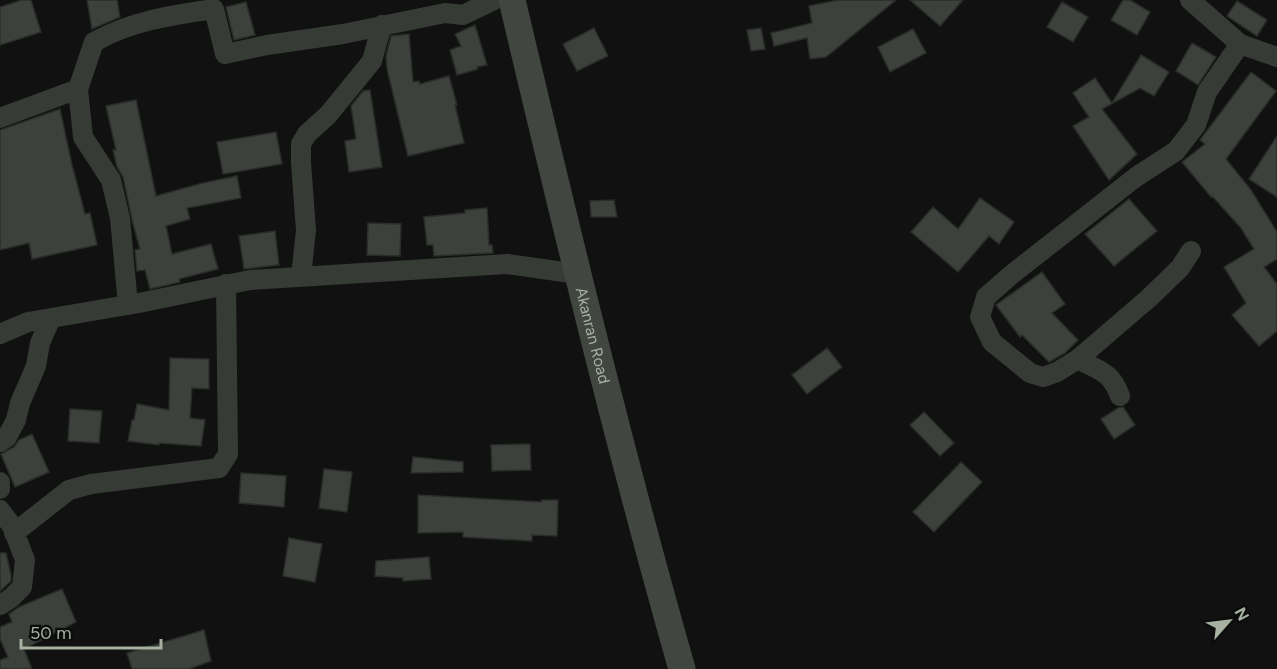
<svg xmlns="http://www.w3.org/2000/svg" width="1277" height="669" font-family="Figtree,sans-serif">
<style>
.building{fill:#3d413c;stroke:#2a2d2a;stroke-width:1.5}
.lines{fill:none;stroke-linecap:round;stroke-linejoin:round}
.minor{stroke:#373b36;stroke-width:20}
.secondary{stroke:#414640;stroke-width:27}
.labels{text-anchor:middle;stroke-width:4.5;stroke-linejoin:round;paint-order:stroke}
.street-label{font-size:16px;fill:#a6b1a2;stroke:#0b0c0b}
</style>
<rect width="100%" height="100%" fill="#101110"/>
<!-- building -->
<path class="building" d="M 22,0 L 31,0 L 41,32 L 0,45 L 0,7 Z
M 87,0 L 117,0 L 120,17 L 92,29 Z
M 838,0 L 896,0 L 826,57 L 810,59 L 807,38 L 774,46 L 771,33 L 812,23 L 809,6 Z
M 910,0 L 963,0 L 940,26 Z
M 1123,0 L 1130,0 L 1150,12 L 1137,35 L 1111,20 Z
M 1237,1 L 1267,20 L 1257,36 L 1227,16 Z
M 246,2 L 255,35 L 234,40 L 226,7 Z
M 1062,2 L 1088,17 L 1073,42 L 1047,27 Z
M 475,25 L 487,65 L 477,67 L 478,69 L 457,75 L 450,50 L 461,46 L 455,34 Z
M 594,28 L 608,56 L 577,71 L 563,44 Z
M 761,28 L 765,49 L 751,51 L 747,30 Z
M 913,29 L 926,53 L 890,72 L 878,47 Z
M 409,34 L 413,82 L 419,81 L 420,84 L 449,76 L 457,105 L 455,105 L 464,143 L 408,156 L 387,69 L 386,56 L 391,36 Z
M 1192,43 L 1216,57 L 1198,85 L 1176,71 Z
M 1141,55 L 1169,72 L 1154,96 L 1140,88 L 1102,109 L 1137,154 L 1109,180 L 1073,126 L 1089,117 L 1073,93 L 1095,78 L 1112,103 Z
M 1251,72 L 1276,91 L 1226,159 L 1251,190 L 1277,232 L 1277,259 L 1264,267 L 1277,284 L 1277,331 L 1259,346 L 1232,315 L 1246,303 L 1224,267 L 1254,249 L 1241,228 L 1212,196 L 1211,197 L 1182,162 L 1205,144 L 1200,140 Z
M 370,90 L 382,167 L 349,172 L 345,141 L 356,139 L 351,106 L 363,91 Z
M 136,100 L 156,196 L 203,183 L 237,176 L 241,198 L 187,208 L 190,219 L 166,226 L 172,254 L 211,244 L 218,269 L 179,279 L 180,282 L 150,289 L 145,270 L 137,271 L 135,250 L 140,249 L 133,224 L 123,177 L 117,167 L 113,150 L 116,150 L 106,106 Z
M 60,109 L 72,165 L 85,214 L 90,213 L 97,245 L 32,259 L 29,243 L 0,250 L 0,130 Z
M 276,132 L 282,164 L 223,174 L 217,142 Z
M 1277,136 L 1277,197 L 1249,179 Z
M 980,198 L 1014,222 L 999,244 L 989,236 L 958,272 L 911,232 L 933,207 L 958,229 Z
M 1129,199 L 1157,231 L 1114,266 L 1085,234 Z
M 614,200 L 617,217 L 591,217 L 590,201 Z
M 487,208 L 489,245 L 492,245 L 493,253 L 434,256 L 433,245 L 427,245 L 424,217 L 465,213 L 465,210 Z
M 368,223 L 401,224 L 400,256 L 367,255 Z
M 275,231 L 279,265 L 244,269 L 239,236 Z
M 1042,272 L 1065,304 L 1052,313 L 1078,340 L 1065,353 L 1049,362 L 1022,335 L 1020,337 L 996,305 Z
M 827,348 L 842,367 L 807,394 L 792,375 Z
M 170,358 L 209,359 L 209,389 L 192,388 L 190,418 L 205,420 L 201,446 L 159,443 L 159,445 L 128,441 L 132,420 L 134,420 L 137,404 L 169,410 Z
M 1123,407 L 1135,425 L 1114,439 L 1101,419 L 1118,408 Z
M 70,409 L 102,411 L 99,443 L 68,441 Z
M 924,412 L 954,443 L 940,456 L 910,425 Z
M 32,434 L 49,472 L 15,487 L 1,454 L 14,447 L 19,440 Z
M 530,444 L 531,470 L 492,471 L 491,445 Z
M 413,457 L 463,462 L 463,472 L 411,473 Z
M 961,462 L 982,482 L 934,532 L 913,512 Z
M 324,469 L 352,472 L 347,512 L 319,508 Z
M 241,473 L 286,476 L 284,507 L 239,503 Z
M 418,495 L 541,502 L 542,500 L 558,500 L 557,536 L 532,535 L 532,541 L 463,537 L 463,532 L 418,533 Z
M 289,538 L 322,544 L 315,582 L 283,576 Z
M 0,553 L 6,553 L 11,575 L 11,581 L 0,591 Z
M 429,557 L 431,579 L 403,581 L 403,578 L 375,576 L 376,561 Z
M 62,589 L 76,622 L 24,649 L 32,669 L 0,669 L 0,660 L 8,657 L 0,639 L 0,627 L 12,622 L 9,614 L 19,607 Z
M 204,630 L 211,661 L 189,669 L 132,669 L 127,653 Z"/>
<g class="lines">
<!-- minor -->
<path class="minor" d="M 1190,0 L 1240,44 L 1277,57
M 0,118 L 78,89
M 1191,251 L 1180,268 L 1149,298 L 1078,359 L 1057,372 L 1043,377 L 1030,373 L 992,342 L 980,317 L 986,297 L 1011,275 L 1136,177 L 1176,151 L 1196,125 L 1207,92 L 1240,44
M 301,277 L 306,230 L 301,163 L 301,144 L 307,134 L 328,115 L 372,61 L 382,25
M 128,305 L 120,218 L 111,180 L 83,137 L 78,89 L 94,42 C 131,21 172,15 214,9 L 225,54 L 267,45 L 343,34 L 445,13 L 463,15 L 494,0
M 0,334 L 28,322 L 139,303 L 250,280 L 507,264 L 578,274
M 1078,359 C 1099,371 1111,371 1120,396
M 0,442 L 7,437 L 16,420 L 20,403 L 36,366 L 40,343 L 51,318
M 0,482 L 0,489
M 0,510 L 12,526 L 25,560 L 22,587 L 11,598 L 0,605
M 14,533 L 69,490 L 91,484 L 219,468 L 228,454 L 226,284"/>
<!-- secondary -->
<path class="secondary" id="s1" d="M 512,0 C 565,224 619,448 682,669"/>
</g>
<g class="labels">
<!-- street labels -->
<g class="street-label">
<text dy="6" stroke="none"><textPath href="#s1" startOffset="345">Akanran Road</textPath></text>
</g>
</g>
<!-- north arrow -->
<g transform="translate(1229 621) rotate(62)" stroke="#0b0c0b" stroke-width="4.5" paint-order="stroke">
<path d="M0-4.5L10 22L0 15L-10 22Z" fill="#a6b1a2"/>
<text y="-9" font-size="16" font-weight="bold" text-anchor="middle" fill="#a6b1a2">N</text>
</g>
<!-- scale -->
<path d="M21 639v9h140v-9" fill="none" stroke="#a6b1a2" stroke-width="3"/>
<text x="30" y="639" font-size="18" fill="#a6b1a2" stroke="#0b0c0b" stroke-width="4.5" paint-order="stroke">50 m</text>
</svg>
